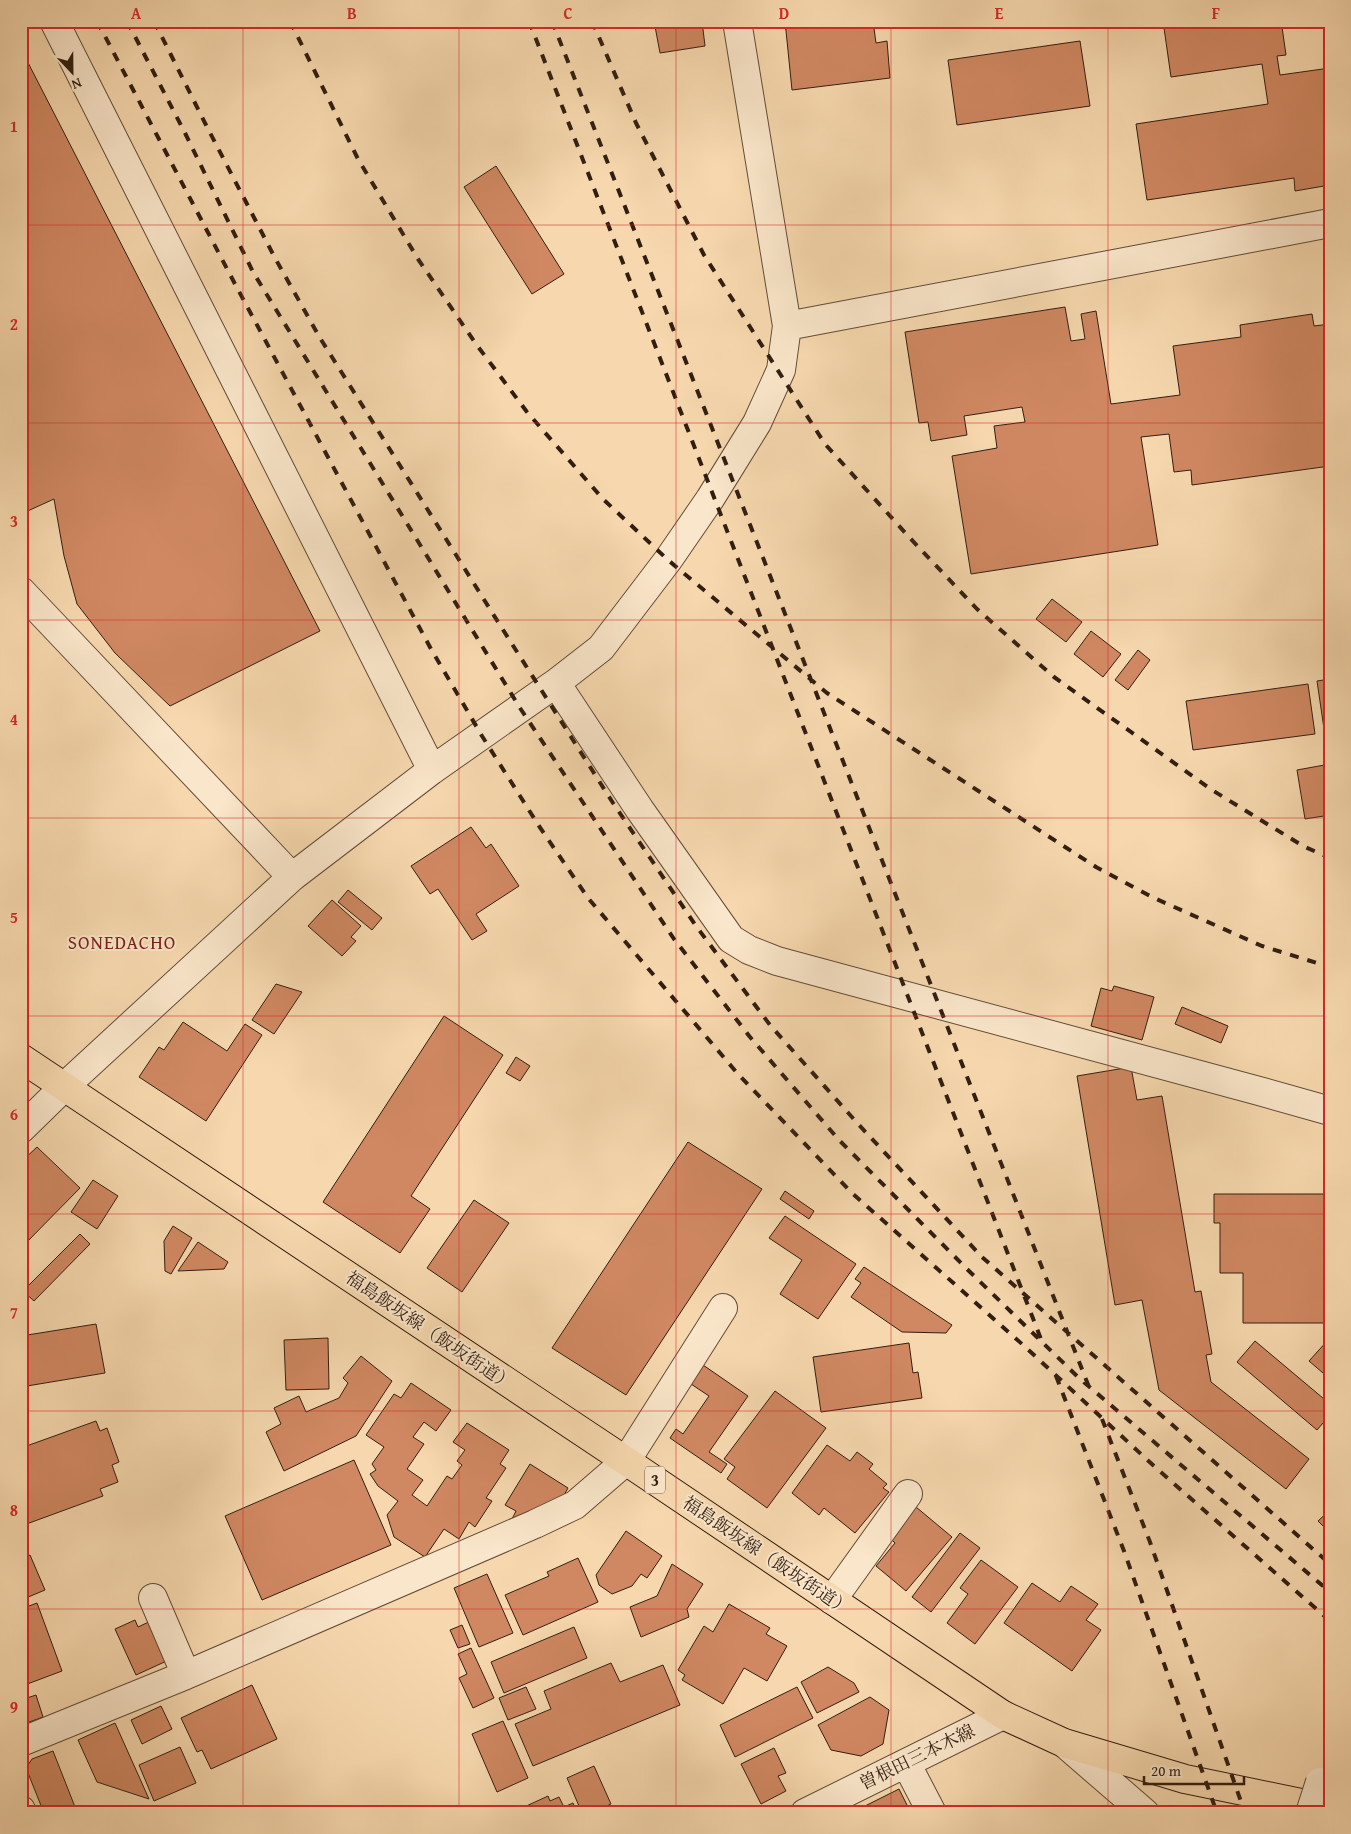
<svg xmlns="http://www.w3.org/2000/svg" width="1351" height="1834" font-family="'Gentium Book Plus','Noto Serif JP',serif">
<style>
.building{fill:#d08862;stroke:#321e11}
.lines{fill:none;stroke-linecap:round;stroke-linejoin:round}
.minor-casing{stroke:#634c38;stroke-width:30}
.major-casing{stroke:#321e11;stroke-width:30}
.minor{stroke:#fae6ca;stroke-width:28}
.major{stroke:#f7d8ae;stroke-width:28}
.rail{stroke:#321e11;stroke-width:4;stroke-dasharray:9 9;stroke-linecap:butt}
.minor-bridge-casing{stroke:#634c38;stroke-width:30;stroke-linecap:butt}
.minor-bridge{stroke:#fae6ca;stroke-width:28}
.grid{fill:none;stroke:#d62828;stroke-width:1;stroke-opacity:0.55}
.labels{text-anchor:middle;stroke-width:4;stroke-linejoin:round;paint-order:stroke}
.shield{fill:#fae6ca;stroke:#6e5a48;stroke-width:1}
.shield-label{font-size:16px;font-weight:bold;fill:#321e11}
.street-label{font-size:18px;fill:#321e11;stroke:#fae6ca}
.neighbourhood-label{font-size:19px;letter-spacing:1px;fill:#7a1f14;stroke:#fae6ca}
.neatline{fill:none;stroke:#d62828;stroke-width:2}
.grid-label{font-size:16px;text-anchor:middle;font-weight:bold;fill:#d62828}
</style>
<rect width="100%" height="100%" fill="#f7d8ae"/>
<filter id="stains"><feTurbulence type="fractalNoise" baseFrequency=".004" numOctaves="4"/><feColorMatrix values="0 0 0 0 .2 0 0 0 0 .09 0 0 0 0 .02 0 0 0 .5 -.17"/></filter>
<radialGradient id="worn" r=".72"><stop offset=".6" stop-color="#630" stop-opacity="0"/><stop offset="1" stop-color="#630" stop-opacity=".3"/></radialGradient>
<!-- building -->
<path class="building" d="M 654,21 L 702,21 L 705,46 L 660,53 Z
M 785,21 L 873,21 L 876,43 L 887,41 L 890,78 L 792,90 Z
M 1163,21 L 1268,21 L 1269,28 L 1282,27 L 1286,55 L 1277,56 L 1280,75 L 1330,68 L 1330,185 L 1295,191 L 1294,178 L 1147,200 L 1136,124 L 1268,104 L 1262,64 L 1171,77 Z
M 1080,41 L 1090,106 L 957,125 L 948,60 Z
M 21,49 L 320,631 L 170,706 L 115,653 L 77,604 L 64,556 L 54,499 L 21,514 Z
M 496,166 L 564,274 L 532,294 L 464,187 Z
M 1065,307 L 1071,341 L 1085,339 L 1081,314 L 1096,311 L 1111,404 L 1180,395 L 1173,346 L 1241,337 L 1240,325 L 1312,314 L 1314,326 L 1330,324 L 1330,466 L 1192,485 L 1191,470 L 1174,472 L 1169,434 L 1141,437 L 1158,545 L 971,574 L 952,456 L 997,448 L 994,426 L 1025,422 L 1022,407 L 964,416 L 967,435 L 931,441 L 928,422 L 919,423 L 905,332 Z
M 1052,599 L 1082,622 L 1066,642 L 1036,619 Z
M 1091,631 L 1121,654 L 1103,677 L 1074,654 Z
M 1138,650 L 1150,660 L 1128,690 L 1115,680 Z
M 1330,679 L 1330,728 L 1324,729 L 1317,681 Z
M 1308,684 L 1315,734 L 1193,750 L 1186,701 Z
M 1330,764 L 1330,815 L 1305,819 L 1297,770 Z
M 471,827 L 486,848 L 491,844 L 519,886 L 476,914 L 487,931 L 472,940 L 438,889 L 430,894 L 411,866 Z
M 348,890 L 382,918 L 372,930 L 338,902 Z
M 332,900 L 361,926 L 351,937 L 356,941 L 342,956 L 308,926 Z
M 276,984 L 302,992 L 274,1034 L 252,1020 Z
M 1114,986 L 1154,997 L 1142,1040 L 1091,1026 L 1101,988 L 1112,991 Z
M 1182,1007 L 1228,1026 L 1221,1043 L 1175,1024 Z
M 444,1016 L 503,1055 L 411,1196 L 430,1209 L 400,1253 L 323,1202 Z
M 183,1022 L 227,1051 L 245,1024 L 262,1035 L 206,1121 L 139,1077 L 159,1047 L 164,1050 Z
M 516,1057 L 530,1066 L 520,1081 L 506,1073 Z
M 1131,1067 L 1137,1100 L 1162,1096 L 1195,1292 L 1201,1291 L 1212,1354 L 1206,1355 L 1211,1382 L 1309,1459 L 1286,1489 L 1159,1390 L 1142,1300 L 1115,1305 L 1077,1076 Z
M 688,1142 L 762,1189 L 626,1395 L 552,1348 Z
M 37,1147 L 80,1188 L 21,1248 L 21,1162 Z
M 93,1180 L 118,1196 L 97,1229 L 71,1212 Z
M 785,1191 L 814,1211 L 809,1219 L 780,1199 Z
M 1214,1194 L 1330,1194 L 1330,1323 L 1243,1323 L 1243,1273 L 1220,1273 L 1220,1223 L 1214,1223 Z
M 474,1200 L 509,1223 L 462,1292 L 427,1268 Z
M 785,1216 L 856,1264 L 818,1319 L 780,1294 L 802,1260 L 769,1238 Z
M 173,1226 L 192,1238 L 171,1274 L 165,1271 L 164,1241 Z
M 80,1234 L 90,1244 L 34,1301 L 23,1291 Z
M 198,1242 L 228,1262 L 224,1269 L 178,1271 Z
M 864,1267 L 952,1325 L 946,1333 L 902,1332 L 851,1297 L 861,1283 L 855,1279 Z
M 96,1324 L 105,1373 L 21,1387 L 21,1336 Z
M 328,1338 L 329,1389 L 286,1390 L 284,1340 Z
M 1328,1340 L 1330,1341 L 1330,1379 L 1309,1361 Z
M 1255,1341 L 1330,1404 L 1330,1415 L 1317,1430 L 1237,1362 Z
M 909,1343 L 913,1373 L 918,1372 L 922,1398 L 821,1412 L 813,1357 Z
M 361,1356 L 392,1381 L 356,1436 L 284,1471 L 266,1432 L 281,1424 L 274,1408 L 299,1396 L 306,1412 L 339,1398 L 348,1383 L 343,1378 Z
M 703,1365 L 748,1396 L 709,1452 L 727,1464 L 721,1473 L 670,1438 L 676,1429 L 683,1434 L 709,1396 L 691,1384 Z
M 411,1383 L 451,1410 L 436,1431 L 424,1422 L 413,1437 L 424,1444 L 407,1469 L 423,1480 L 412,1495 L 427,1506 L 447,1476 L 452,1479 L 462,1465 L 457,1461 L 465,1450 L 453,1442 L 467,1423 L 509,1450 L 500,1464 L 506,1468 L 486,1498 L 492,1501 L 475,1527 L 469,1522 L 459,1539 L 444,1529 L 425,1557 L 394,1537 L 387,1515 L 398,1501 L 378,1486 L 370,1474 L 376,1470 L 372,1464 L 384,1447 L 366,1435 L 394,1394 L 401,1398 Z
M 775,1391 L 826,1428 L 767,1508 L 727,1479 L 735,1467 L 724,1459 Z
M 96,1421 L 100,1431 L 107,1428 L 119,1462 L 112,1465 L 118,1482 L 100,1489 L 103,1496 L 21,1526 L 21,1448 Z
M 827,1445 L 850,1461 L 857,1452 L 873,1464 L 869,1469 L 887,1484 L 883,1488 L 889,1492 L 855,1533 L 824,1508 L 819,1515 L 792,1493 Z
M 354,1460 L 391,1545 L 262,1600 L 225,1516 Z
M 530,1464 L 568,1488 L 563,1497 L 512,1519 L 516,1511 L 505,1505 Z
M 916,1507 L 952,1537 L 906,1591 L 876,1566 L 895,1543 L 890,1538 Z
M 1330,1510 L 1330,1533 L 1318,1521 Z
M 626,1531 L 662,1556 L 647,1578 L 641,1574 L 632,1586 L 612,1594 L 599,1585 L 596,1575 Z
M 960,1533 L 980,1548 L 931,1612 L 912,1597 Z
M 30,1555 L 45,1590 L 21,1600 L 21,1559 Z
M 578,1558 L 598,1602 L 523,1635 L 505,1595 L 549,1576 L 547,1572 Z
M 981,1560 L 1018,1587 L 975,1644 L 947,1623 L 968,1594 L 960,1588 Z
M 672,1564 L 703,1584 L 687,1609 L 689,1617 L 641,1637 L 630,1607 L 657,1596 Z
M 487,1574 L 513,1633 L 479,1647 L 454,1588 Z
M 1032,1583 L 1060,1602 L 1071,1586 L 1098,1604 L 1086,1620 L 1101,1630 L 1072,1671 L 1004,1623 Z
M 37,1603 L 62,1671 L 22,1686 L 21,1609 Z
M 729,1604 L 770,1628 L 766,1634 L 787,1646 L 767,1681 L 744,1668 L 723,1704 L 682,1680 L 685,1675 L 678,1670 L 704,1626 L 713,1632 Z
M 135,1620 L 138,1627 L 153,1620 L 171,1659 L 136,1675 L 115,1629 Z
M 462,1625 L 470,1644 L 458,1648 L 450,1630 Z
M 574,1627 L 587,1658 L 504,1693 L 491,1662 Z
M 471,1648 L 494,1698 L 473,1708 L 459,1678 L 467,1674 L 458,1654 Z
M 611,1663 L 620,1682 L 663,1665 L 680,1705 L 533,1766 L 515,1724 L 551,1709 L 544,1691 Z
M 828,1667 L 854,1683 L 859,1692 L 817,1713 L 801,1682 Z
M 252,1685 L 277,1739 L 211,1769 L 202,1750 L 197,1752 L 181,1718 Z
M 526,1687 L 536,1709 L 508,1720 L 499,1698 Z
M 797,1687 L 813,1718 L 735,1757 L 720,1725 Z
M 36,1695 L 43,1717 L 21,1725 L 21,1700 Z
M 870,1697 L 889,1710 L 883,1744 L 861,1756 L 831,1750 L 818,1725 Z
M 161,1706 L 172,1729 L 142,1744 L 131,1720 Z
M 503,1721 L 528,1778 L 497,1792 L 472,1734 Z
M 115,1723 L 149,1799 L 97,1782 L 78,1740 Z
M 180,1747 L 196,1783 L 154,1801 L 139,1765 Z
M 774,1748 L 786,1773 L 778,1776 L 786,1791 L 761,1804 L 741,1764 Z
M 53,1751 L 77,1812 L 74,1813 L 44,1813 L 26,1768 L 32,1759 Z
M 594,1766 L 611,1804 L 591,1813 L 582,1813 L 567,1778 Z
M 899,1789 L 911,1813 L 866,1813 L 863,1807 Z
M 548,1796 L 550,1801 L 559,1797 L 564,1807 L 573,1803 L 577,1813 L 524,1813 L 522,1808 Z
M 272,1807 L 319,1813 L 272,1813 Z"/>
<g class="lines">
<!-- minor casing -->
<g class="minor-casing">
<path id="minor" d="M 54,21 L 432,770
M 787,326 L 1330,223
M 21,591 L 292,877
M 556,683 L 640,810 L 731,939 L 749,950 L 777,961 L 1259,1091 L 1330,1111
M 21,1129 L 64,1087 L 292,877 L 432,770 L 556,683 L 601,648 L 668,560 L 710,499 L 757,423 L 781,370 L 787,326 L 737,21
M 153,1598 L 186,1675
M 832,1600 L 908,1494
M 21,1742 L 186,1675 L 535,1524 L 575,1505 L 626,1461 L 723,1308
M 1064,1743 L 1145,1813
M 906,1763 L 932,1813
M 21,1810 L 22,1813
M 805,1813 L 1003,1715"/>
</g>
<!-- major casing -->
<g class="major-casing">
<path id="major" d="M 21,1058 L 626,1461 L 1003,1715 L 1064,1743 L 1185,1779 L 1330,1809"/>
</g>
<!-- minor -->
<use href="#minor" class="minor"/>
<!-- major -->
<use href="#major" class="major"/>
<!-- rail -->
<path class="rail" d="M 97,21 L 235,284 L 431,649 L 482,736 L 539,826 L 588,898 L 738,1074 L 852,1193 L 1022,1344 L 1155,1467 L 1330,1621
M 127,21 L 185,133 L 253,272 L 520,708 L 674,939 L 750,1037 L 839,1140 L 968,1270 L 1079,1378 L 1330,1592
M 154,21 L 206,125 L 275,258 L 320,338 L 493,614 L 613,803 L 696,926 L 770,1025 L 859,1125 L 982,1257 L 1330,1564
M 290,21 L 358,159 L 418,259 L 476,344 L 527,412 L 603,499 L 668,560 L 827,693 L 1096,867 L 1154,898 L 1262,946 L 1330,967
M 529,21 L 1041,1339
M 552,21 L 1089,1387
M 592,21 L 636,123 L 704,255 L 825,444 L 909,537 L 977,609 L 1054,677 L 1212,790 L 1303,846 L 1330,858
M 1056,1376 L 1124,1551 L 1217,1813
M 1102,1419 L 1150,1542 L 1245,1813"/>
<!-- minor-bridge casing -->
<g class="minor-bridge-casing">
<path id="minor-bridge" d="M 1310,1813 L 1320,1782"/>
</g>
<!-- minor-bridge -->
<use href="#minor-bridge" class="minor-bridge"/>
</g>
<!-- grid -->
<path class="grid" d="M 243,21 L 243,1813M 459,21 L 459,1813M 676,21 L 676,1813M 891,21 L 891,1813M 1108,21 L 1108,1813M 21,225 L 1330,225M 21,423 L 1330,423M 21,620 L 1330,620M 21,818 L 1330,818M 21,1016 L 1330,1016M 21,1214 L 1330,1214M 21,1411 L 1330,1411M 21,1609 L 1330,1609"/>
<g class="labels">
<!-- shield labels -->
<rect class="shield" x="645" y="1466.5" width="20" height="27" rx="4"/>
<g class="shield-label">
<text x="655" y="1486">3</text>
</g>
<!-- street labels -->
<g class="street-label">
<text transform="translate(430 1331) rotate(34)" y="6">福島飯坂線（飯坂街道）</text>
<text transform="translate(767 1556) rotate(34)" y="6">福島飯坂線（飯坂街道）</text>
<text transform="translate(917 1757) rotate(-26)" y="6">曽根田三本木線</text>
</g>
<!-- neighbourhood labels -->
<g class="neighbourhood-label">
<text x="122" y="949">SONEDACHO</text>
</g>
</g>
<!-- margin -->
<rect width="1351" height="1834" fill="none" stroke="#f7d8ae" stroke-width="55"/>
<!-- north arrow -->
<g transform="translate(72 72) rotate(158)" stroke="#fae6ca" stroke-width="4" paint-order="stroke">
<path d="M0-4L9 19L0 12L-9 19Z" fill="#321e11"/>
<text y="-8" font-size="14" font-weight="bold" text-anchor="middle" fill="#321e11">N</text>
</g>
<!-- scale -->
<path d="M1144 1776v8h100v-8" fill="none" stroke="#321e11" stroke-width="2.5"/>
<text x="1151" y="1776" font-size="15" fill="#321e11" stroke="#fae6ca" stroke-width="4" paint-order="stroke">20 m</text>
<rect x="28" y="28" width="1296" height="1778" class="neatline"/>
<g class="grid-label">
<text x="136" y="19">A</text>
<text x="352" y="19">B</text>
<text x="568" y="19">C</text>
<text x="784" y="19">D</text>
<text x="999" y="19">E</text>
<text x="1216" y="19">F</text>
<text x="14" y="132">1</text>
<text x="14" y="330">2</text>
<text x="14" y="527">3</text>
<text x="14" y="725">4</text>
<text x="14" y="923">5</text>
<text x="14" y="1120">6</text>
<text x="14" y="1318">7</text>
<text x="14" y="1516">8</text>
<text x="14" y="1713">9</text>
</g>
<rect width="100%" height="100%" filter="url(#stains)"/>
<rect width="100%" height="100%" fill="url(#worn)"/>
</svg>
